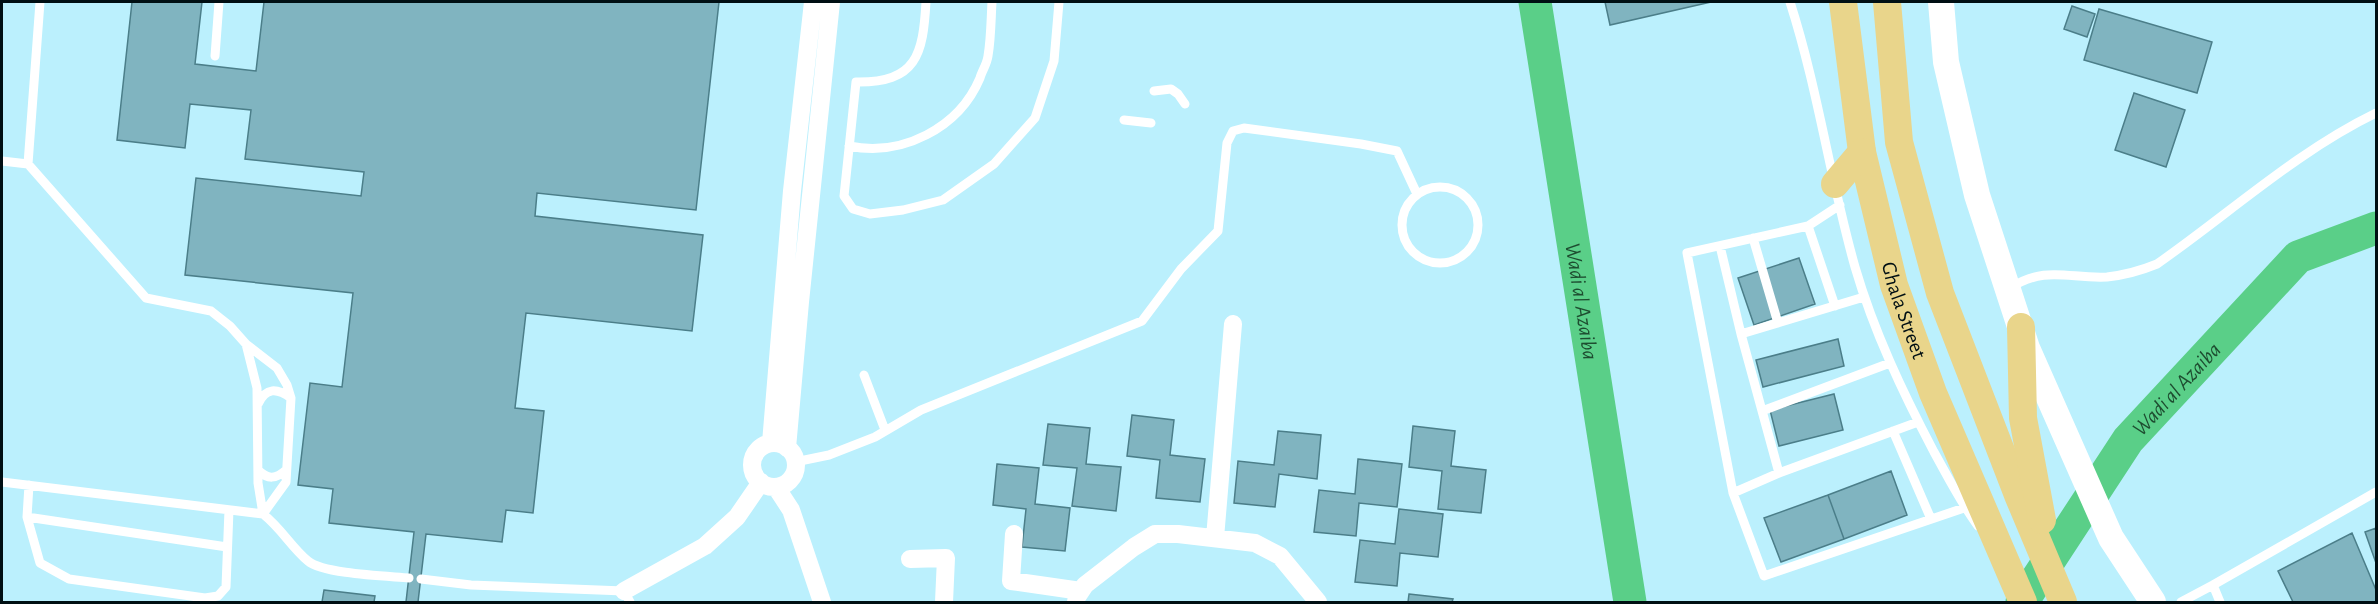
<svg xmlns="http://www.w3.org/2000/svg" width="2378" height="604" font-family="'Alegreya Sans',sans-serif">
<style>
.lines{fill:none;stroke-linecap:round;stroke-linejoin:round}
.river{stroke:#5acf88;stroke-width:33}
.building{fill:#80b4c0;stroke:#4b7e89;stroke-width:1.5}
.lane{stroke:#fff;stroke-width:9}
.street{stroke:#fff;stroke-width:18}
.secondary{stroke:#fff;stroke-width:26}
.primary{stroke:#e9d58b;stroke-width:28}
.labels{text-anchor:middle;stroke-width:4.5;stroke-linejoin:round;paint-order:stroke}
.street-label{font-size:21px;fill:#000f13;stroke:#fff}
.water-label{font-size:22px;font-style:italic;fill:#1e4d30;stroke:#fff}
</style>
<rect width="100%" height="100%" fill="#bbf0fd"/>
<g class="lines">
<!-- river -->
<g class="river">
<path id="s1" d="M 1535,2 L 1630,602"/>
<path id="s2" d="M 2022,602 L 2128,440 L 2298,257 L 2376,228"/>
</g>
</g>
<!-- building -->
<path class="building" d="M 132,2 L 202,2 L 195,64 L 256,71 L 264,2 L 719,2 L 696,210 L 537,193 L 535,216 L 703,235 L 692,331 L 526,313 L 515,408 L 544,411 L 533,513 L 506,510 L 502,542 L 426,534 L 418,602 L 406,602 L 414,532 L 329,523 L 333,489 L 298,485 L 310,383 L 342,387 L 353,293 L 185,275 L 196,178 L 361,196 L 364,172 L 245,159 L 251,110 L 190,104 L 185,148 L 117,140 Z
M 1605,2 L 1711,2 L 1610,25 Z
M 2072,6 L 2095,14 L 2087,37 L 2064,29 Z
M 2099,9 L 2212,42 L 2197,93 L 2084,60 Z
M 2134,93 L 2185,110 L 2166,167 L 2115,150 Z
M 1799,258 L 1815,304 L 1754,325 L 1738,278 Z
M 1838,339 L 1844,366 L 1763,387 L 1756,360 Z
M 1834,394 L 1843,430 L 1779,446 L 1770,410 Z
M 1132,415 L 1174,420 L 1170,455 L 1205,459 L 1200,502 L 1156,498 L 1160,460 L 1127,456 Z
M 1048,424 L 1090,428 L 1086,464 L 1121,467 L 1116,511 L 1072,506 L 1077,468 L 1043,465 Z
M 1413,426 L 1455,431 L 1451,466 L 1486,470 L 1481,513 L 1438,509 L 1442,471 L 1409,467 Z
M 1278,431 L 1321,435 L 1317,479 L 1279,474 L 1275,507 L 1234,503 L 1238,461 L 1274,465 Z
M 1358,459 L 1402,464 L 1397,507 L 1359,503 L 1356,536 L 1314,532 L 1319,490 L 1355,494 Z
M 997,464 L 1039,468 L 1035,504 L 1070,508 L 1065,551 L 1022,547 L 1026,509 L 993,505 Z
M 1891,471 L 1907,515 L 1844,539 L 1828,495 Z
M 1828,495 L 1844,539 L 1781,562 L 1764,518 Z
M 1399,509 L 1443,514 L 1438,557 L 1400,553 L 1397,586 L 1355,582 L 1360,540 L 1395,544 Z
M 2376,528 L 2376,563 L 2365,532 Z
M 2352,533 L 2376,590 L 2376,602 L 2293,602 L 2278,571 Z
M 324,590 L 375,596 L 374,602 L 322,602 Z
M 1409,594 L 1453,599 L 1452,602 L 1408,602 Z"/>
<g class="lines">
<!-- lane -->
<path class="lane" d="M 926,2 C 923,54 917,83 856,82 L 844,196 L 853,209 L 870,214 L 903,210 L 943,200 L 994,164 L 1035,118 L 1054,61 L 1059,2
M 1790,2 C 1818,89 1830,179 1855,267 C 1874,332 1903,393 1934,452 C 1948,477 1961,503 1978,526
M 215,56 L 219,2
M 1154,91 L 1171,89 L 1178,94 L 1185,104
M 1124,120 L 1151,123
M 849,146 C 902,157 959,128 980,78 C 982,71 987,64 988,56 C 991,39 991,19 992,2
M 2,161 L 28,164 L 146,298 L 211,311 L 230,326 L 246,344 L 277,368 L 287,385 L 291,398 L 286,482 L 263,514
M 28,164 L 40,2
M1402 225a38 38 0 1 1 76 0a38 38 0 1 1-76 0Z
M 1808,226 L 1835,306
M 1753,238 L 1778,323
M 1720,246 L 1741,334 L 1864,297
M 2010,288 C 2046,265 2069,279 2107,277 C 2125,275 2140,271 2157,264 C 2230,213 2296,152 2376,113
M 1741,334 L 1779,473
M 246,344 L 257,388 L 258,483 L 263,514
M 864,375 L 885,430
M 258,404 C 266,387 277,388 291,398
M 1762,411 L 1890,363
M 1918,422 L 1779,473 L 1733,493 L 1764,576 L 1964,508
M 1893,431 L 1931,519
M 795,462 L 829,455 L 875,437 L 921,410 L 1142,321 L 1181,269 L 1218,231 L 1227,143 L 1233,131 L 1244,128 L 1361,144 L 1397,151 L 1417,194
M 258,470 C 268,480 276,479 286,470
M 2,482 L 263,514 C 282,529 291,547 308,561 C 323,574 387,576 409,578
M 29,485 L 27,517 L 40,563 L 69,579 L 205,598 L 218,596 L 226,587 L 229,510
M 1733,493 L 1687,253 L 1808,226 L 1840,205
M 27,517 L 227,547
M 421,579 L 471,585 L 624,591 L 630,602
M 2213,585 L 2376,492
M 2181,602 L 2213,585 L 2220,602"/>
<!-- street -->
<path class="street" d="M 771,443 L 792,191 L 813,2
M752 465a22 22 0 1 1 44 0a22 22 0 1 1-44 0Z
M 787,448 L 800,302 L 831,2
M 776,487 L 791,510 L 822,602
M 1014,534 L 1011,581 L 1081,591
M 1215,538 L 1233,324
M 910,559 L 946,558 L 944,602
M 624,591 L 705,546 L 737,517 L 761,482
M 1076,602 L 1077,597 L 1085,585 L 1134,547 L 1155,534 L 1178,534 L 1255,543 L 1280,556 L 1318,602"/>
<!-- secondary -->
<path class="secondary" d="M 1941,2 L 1946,62 L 1977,195 L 2027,348 L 2111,538 L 2153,602"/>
<!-- primary -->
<g class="primary">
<path id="s3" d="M 1843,2 L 1862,152 L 1894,285 L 1933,393 L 2023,602"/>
<path d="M 1887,2 L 1899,142 L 1940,293 L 2018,495 L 2063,602"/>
<path d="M 1835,184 L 1862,152"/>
<path d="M 2021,327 L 2023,418 L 2042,520"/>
</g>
</g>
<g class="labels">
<!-- street labels -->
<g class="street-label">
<text dy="7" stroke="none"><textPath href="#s3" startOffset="315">Ghala Street</textPath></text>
</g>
<!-- water labels -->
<g class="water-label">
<text dy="8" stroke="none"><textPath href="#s1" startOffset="303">Wadi al Azaiba</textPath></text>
<text dy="8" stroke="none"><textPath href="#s2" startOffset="264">Wadi al Azaiba</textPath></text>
</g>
</g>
<!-- border -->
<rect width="2378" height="604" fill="none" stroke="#000f13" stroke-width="6"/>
</svg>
